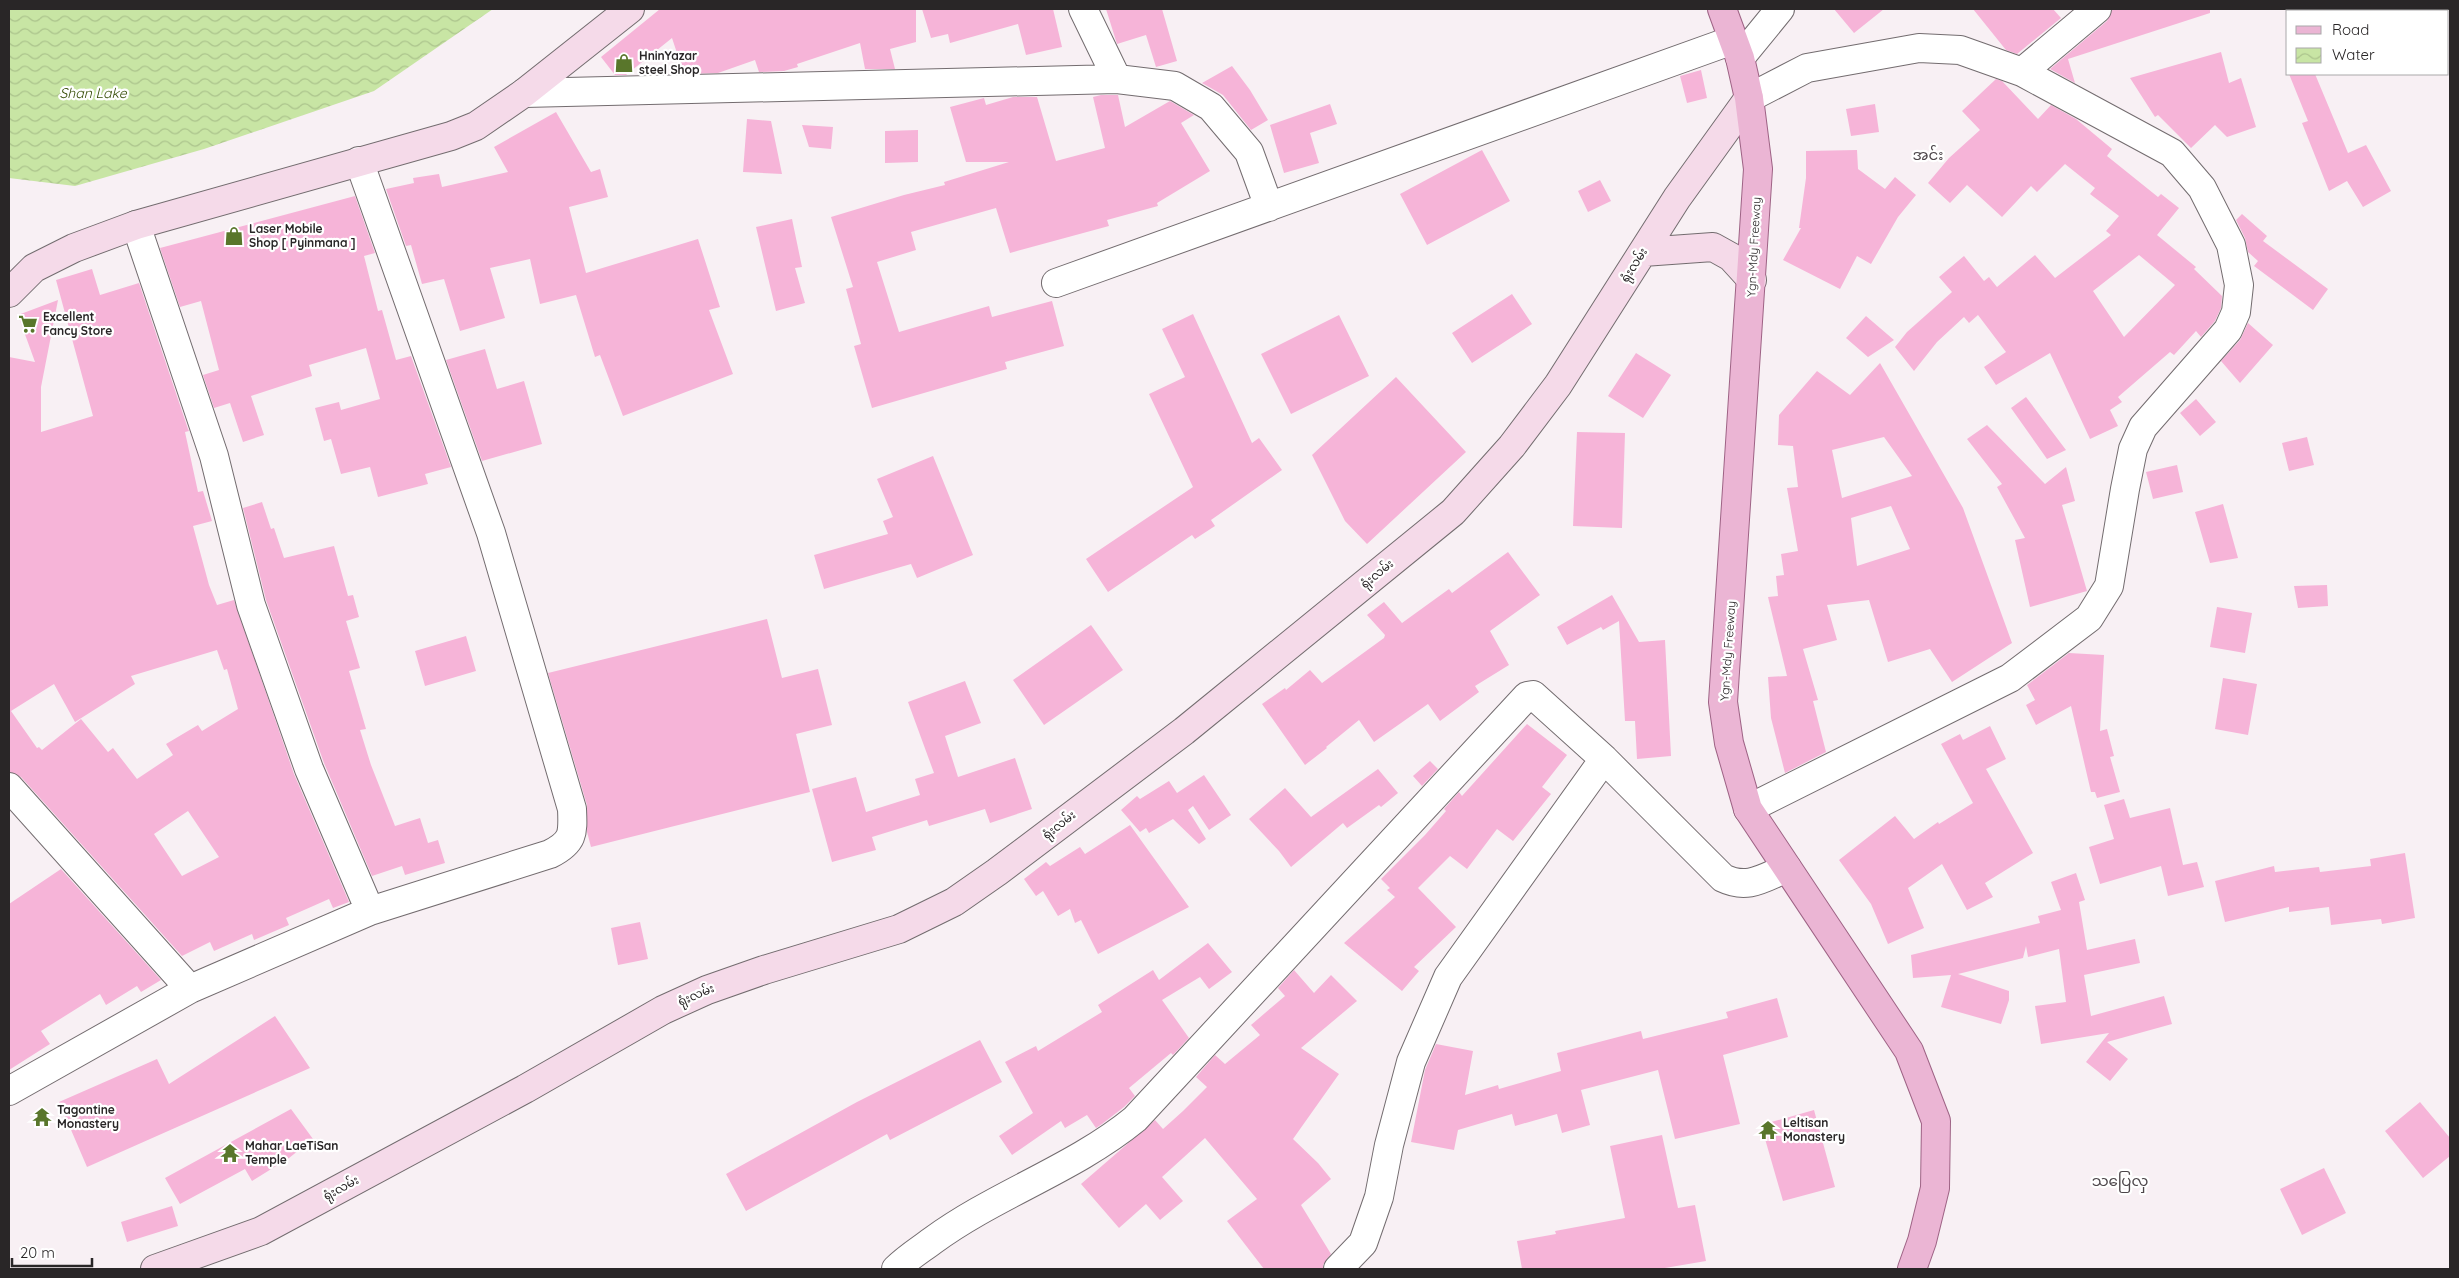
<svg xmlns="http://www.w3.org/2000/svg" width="2459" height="1278" font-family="Quicksand,'Noto Sans Myanmar',sans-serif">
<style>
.water{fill:url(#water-waves)}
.building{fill:#f6b4d8;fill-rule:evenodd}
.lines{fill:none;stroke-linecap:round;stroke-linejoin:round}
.street-casing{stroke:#736c6f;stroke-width:30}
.secondary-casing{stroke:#736c6f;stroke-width:30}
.primary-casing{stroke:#9e6385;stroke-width:30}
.street{stroke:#fff;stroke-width:28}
.secondary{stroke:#f5dae9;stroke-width:28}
.primary{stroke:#ebb5d4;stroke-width:28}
.labels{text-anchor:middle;stroke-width:4.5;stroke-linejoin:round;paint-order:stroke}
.poi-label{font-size:12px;font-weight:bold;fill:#292627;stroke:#fff;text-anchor:start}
.street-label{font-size:12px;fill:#292627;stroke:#fff}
.water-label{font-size:14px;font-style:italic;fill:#364d07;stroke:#fff}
.quarter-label{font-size:15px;fill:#4d464a;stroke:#fff}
</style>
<defs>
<pattern id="water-waves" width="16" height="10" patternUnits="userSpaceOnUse" patternTransform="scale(1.25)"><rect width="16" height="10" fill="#c8e5a4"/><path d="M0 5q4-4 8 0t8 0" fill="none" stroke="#acc48d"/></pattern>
</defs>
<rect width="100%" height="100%" fill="#f8f0f4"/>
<!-- water -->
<path class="water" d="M 9,9 L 493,9 L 374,91 L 204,149 L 75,186 L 9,178 Z"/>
<!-- building -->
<path class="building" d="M 660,9 L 916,9 L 916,42 L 890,49 L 895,69 L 865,69 L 860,43 L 797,64 L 798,67 L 784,71 L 759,72 L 755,60 L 718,73 L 684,74 L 672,38 L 626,75 L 615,75 L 601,57 Z
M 922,9 L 1053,9 L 1062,47 L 1026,55 L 1018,24 L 950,43 L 948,34 L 931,38 Z
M 1106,9 L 1162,9 L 1177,61 L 1156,67 L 1146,35 L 1117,44 Z
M 1834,9 L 1884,9 L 1854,33 Z
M 1973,9 L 2053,9 L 2061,18 L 2017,54 L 2006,50 Z
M 2112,9 L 2210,9 L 2210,13 L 2068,59 L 2075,83 L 2050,69 L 2107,21 Z
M 2221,52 L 2229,83 L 2241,78 L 2256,127 L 2227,137 L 2215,125 L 2191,148 L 2158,115 L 2155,117 L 2130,78 Z
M 1232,66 L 1250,90 L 1268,120 L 1251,130 L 1223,95 L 1202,83 Z
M 1701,70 L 1707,98 L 1687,103 L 1680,76 Z
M 2289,74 L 2315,74 L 2348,153 L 2366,145 L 2391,191 L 2363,207 L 2347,181 L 2329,191 L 2302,123 L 2308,121 Z
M 1996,79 L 2002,81 L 2038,119 L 2051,105 L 2076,119 L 2112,149 L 2107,156 L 2158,197 L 2161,194 L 2179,208 L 2157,235 L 2196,267 L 2194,269 L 2222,296 L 2221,308 L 2215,321 L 2201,337 L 2196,331 L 2174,355 L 2170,352 L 2118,397 L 2122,402 L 2110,410 L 2118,426 L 2090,439 L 2050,353 L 1996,385 L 1984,367 L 2006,352 L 1978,315 L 1969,323 L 1964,317 L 1937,342 L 1914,371 L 1895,347 L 1907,332 L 1952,292 L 1939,277 L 1964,256 L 1984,281 L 1989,277 L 1997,287 L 2035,255 L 2055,278 L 2111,235 L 2106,231 L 2119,216 L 2090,194 L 2095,188 L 2065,164 L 2037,192 L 2031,186 L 2002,217 L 1967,185 L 1950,203 L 1928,183 L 1949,158 L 1980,130 L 1962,111 ZM 2139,255 L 2175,285 L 2124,337 L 2093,291 Z
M 1101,95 L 1118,95 L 1125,127 L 1170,101 L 1194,115 L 1181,123 L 1210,171 L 1157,203 L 1158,206 L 1107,220 L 1109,226 L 1010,253 L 996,208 L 911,232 L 916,250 L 877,262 L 899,332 L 989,306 L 992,317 L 1052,301 L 1064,346 L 1005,362 L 1007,369 L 872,408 L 854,346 L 861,344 L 846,289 L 853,287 L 831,217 L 904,195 L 945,185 L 944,182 L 1009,162 L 966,162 L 950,107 L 984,98 L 986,105 L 1013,97 L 1037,97 L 1056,161 L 1105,148 L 1093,97 Z
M 1330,104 L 1337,124 L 1310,133 L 1319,163 L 1284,173 L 1270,125 Z
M 1875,104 L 1879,132 L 1851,136 L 1846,109 Z
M 556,112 L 591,172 L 600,169 L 608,197 L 569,207 L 586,273 L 698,239 L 720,307 L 709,310 L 733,374 L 623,416 L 600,355 L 595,357 L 576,295 L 540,304 L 530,259 L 490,268 L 505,318 L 460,331 L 444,279 L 422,284 L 411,245 L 406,246 L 386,189 L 414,183 L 413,178 L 439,174 L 442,187 L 508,172 L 494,147 Z
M 747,119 L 771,121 L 782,174 L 743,172 Z
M 802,125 L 833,127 L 831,149 L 809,147 Z
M 918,130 L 918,162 L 885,163 L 885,131 Z
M 1482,150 L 1510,201 L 1427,245 L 1400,194 Z
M 1857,150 L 1858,169 L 1885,189 L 1895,177 L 1916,195 L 1898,217 L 1871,264 L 1857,256 L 1840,289 L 1783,260 L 1801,228 L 1799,228 L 1806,178 L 1806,151 Z
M 1600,180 L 1611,201 L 1588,212 L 1578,191 Z
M 355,196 L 375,253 L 364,256 L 378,311 L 382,310 L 396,360 L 411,356 L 451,467 L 425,474 L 428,484 L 378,497 L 370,467 L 341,474 L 331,439 L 324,441 L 315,408 L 339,402 L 341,410 L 380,399 L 366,348 L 309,365 L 312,376 L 251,396 L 264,435 L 243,442 L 230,403 L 214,408 L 203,375 L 219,370 L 201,301 L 180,307 L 160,248 Z
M 2242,214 L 2267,236 L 2263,241 L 2328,289 L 2313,310 L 2254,266 L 2258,261 L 2248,252 L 2245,238 L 2236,220 Z
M 792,219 L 802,267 L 795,268 L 805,303 L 776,311 L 756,227 Z
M 92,269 L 100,295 L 139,283 L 188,429 L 189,431 L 185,432 L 198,492 L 203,491 L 212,521 L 193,526 L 209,585 L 217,605 L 234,600 L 294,774 L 349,902 L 333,908 L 329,899 L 286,918 L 289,925 L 254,940 L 252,934 L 214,951 L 210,942 L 182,956 L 21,777 L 9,772 L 9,357 L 35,362 L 18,315 L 58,300 L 41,387 L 41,432 L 93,416 L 56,280 ZM 217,650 L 224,670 L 227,669 L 238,709 L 202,731 L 198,725 L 166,744 L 173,755 L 137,779 L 113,748 L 108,752 L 81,719 L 42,750 L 39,747 L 37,748 L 11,711 L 54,684 L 75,722 L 135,684 L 131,676 ZM 188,811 L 219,857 L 182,876 L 154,834 Z
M 1512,294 L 1532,324 L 1472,363 L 1452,333 Z
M 1193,314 L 1252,443 L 1259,438 L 1282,470 L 1211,520 L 1215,526 L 1195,539 L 1192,535 L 1108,592 L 1086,559 L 1193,487 L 1149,394 L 1185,377 L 1162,329 Z
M 1339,315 L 1369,376 L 1291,414 L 1261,354 Z
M 1866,316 L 1894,340 L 1868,357 L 1846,338 Z
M 2248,323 L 2273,345 L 2240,383 L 2221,361 L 2240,340 Z
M 485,349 L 497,389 L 524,381 L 542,444 L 482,461 L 446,360 Z
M 1636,353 L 1671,375 L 1643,418 L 1608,396 Z
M 1880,363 L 1963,508 L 2012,643 L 1952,682 L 1930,649 L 1888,662 L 1869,600 L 1827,605 L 1837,640 L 1803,649 L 1818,700 L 1813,701 L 1826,752 L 1785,773 L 1771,718 L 1768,677 L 1787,676 L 1768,597 L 1778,596 L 1776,576 L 1784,575 L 1781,554 L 1798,551 L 1787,488 L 1798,487 L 1793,446 L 1778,445 L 1779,415 L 1817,371 L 1850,395 ZM 1884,437 L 1912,476 L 1842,498 L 1832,450 ZM 1891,506 L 1910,549 L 1857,566 L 1851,518 Z
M 1396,377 L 1466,452 L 1367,544 L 1345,521 L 1312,455 Z
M 2026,397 L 2066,450 L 2047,459 L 2011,408 Z
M 2196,399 L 2216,422 L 2200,436 L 2180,413 Z
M 1987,425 L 2045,484 L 2066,467 L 2075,501 L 2062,505 L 2087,591 L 2030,607 L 2015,540 L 2025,538 L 1997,487 L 2002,484 L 1967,439 Z
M 1577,432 L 1625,433 L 1622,528 L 1573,526 Z
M 2307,437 L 2314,465 L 2289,471 L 2282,443 Z
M 933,456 L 973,555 L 917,578 L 911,564 L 824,589 L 814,555 L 888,534 L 883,521 L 893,517 L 877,479 Z
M 2177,465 L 2183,492 L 2153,499 L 2146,472 Z
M 262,502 L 271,529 L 274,528 L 284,558 L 334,546 L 348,596 L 353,595 L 359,617 L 346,621 L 360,668 L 349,671 L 366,729 L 360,730 L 371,765 L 395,826 L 420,818 L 428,843 L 438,840 L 445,863 L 405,875 L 402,866 L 372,876 L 324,763 L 266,600 L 243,508 Z
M 2223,504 L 2238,558 L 2210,563 L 2195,512 Z
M 1508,552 L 1540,595 L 1490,631 L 1509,665 L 1475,686 L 1479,692 L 1440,721 L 1428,704 L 1374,742 L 1359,720 L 1326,747 L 1327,748 L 1305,765 L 1262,704 L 1285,688 L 1286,690 L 1310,670 L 1322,683 L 1384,638 L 1385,635 L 1367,615 L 1384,602 L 1402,623 L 1449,589 L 1452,593 Z
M 2327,585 L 2328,606 L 2298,608 L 2294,586 Z
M 1612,595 L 1639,642 L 1665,640 L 1671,756 L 1637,759 L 1635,721 L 1625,721 L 1619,621 L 1603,630 L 1601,627 L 1567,645 L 1557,627 Z
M 2217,607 L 2252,613 L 2245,653 L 2210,647 Z
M 767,619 L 782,678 L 818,669 L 832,725 L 796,734 L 810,792 L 591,847 L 587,832 L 587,805 L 548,673 Z
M 1091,625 L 1123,670 L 1044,725 L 1013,680 Z
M 466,636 L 476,671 L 425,686 L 415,651 Z
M 2069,653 L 2104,655 L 2100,731 L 2107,729 L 2114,756 L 2110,757 L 2120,792 L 2097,798 L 2095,792 L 2091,792 L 2071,706 L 2036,725 L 2026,705 L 2035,700 L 2027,685 Z
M 2223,678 L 2257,684 L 2248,735 L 2215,729 Z
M 965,681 L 981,723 L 945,736 L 958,777 L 1015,758 L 1032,809 L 990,823 L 985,809 L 929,826 L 927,820 L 872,837 L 876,850 L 832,862 L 812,789 L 856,777 L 866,812 L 920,795 L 915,779 L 934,773 L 908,702 Z
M 1527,724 L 1567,755 L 1542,787 L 1551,794 L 1513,841 L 1497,829 L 1467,869 L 1450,856 L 1418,888 L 1456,927 L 1414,967 L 1419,971 L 1402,991 L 1344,943 L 1395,897 L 1387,890 L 1390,888 L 1381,879 L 1425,835 L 1446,811 L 1444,809 L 1459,792 L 1462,796 Z
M 1990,726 L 2006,759 L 1986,769 L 2033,853 L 1985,883 L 1993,897 L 1967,910 L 1942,864 L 1908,888 L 1924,928 L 1888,944 L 1871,904 L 1839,860 L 1895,816 L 1914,839 L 1938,822 L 1939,824 L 1973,803 L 1941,744 L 1960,734 L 1963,740 Z
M 1430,761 L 1438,769 L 1422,786 L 1413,776 Z
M 1378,769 L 1398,793 L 1381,807 L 1379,805 L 1347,828 L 1343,823 L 1291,867 L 1279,851 L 1249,819 L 1285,788 L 1311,817 Z
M 1204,775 L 1231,815 L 1209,830 L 1193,806 L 1188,810 L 1206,839 L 1199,844 L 1173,819 L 1149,833 L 1146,828 L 1140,832 L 1121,810 L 1137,796 L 1140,799 L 1169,781 L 1177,793 Z
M 2124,799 L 2130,818 L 2170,808 L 2183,865 L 2197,862 L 2204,887 L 2168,896 L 2161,866 L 2100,884 L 2089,847 L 2114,839 L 2104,805 Z
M 1130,825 L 1189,907 L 1098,954 L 1081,920 L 1075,923 L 1070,909 L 1058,916 L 1043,891 L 1036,896 L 1024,879 L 1046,862 L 1050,866 L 1080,847 L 1085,854 Z
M 2405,853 L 2415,918 L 2382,924 L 2381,919 L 2331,925 L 2329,907 L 2289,912 L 2289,907 L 2225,922 L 2215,881 L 2274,866 L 2275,872 L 2319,867 L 2320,872 L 2371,866 L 2370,859 Z
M 61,869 L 161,980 L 141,992 L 137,986 L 106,1005 L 100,994 L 41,1031 L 50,1044 L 9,1070 L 9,904 Z
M 2076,873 L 2085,900 L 2079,902 L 2087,950 L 2135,939 L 2140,963 L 2084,975 L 2091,1016 L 2164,996 L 2172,1024 L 2107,1042 L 2128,1059 L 2110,1081 L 2086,1062 L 2109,1033 L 2041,1044 L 2035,1006 L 2066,1002 L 2059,949 L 2028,957 L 2026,946 L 2023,958 L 1958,974 L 2009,991 L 2009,1000 L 2001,1024 L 1941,1007 L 1951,975 L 1913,978 L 1911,955 L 2040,923 L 2038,916 L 2061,910 L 2051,882 Z
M 640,922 L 648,959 L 618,965 L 611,928 Z
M 1208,943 L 1232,972 L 1209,989 L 1200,977 L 1162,1000 L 1189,1038 L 1173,1055 L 1171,1053 L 1129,1088 L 1135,1096 L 1124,1107 L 1102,1124 L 1096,1128 L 1087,1115 L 1065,1128 L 1061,1121 L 1012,1155 L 999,1136 L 1033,1113 L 1005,1062 L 1036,1046 L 1038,1051 L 1102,1012 L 1098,1005 L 1153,970 L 1159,980 Z
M 1294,970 L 1314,993 L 1331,975 L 1357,1001 L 1301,1048 L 1339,1074 L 1293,1139 L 1318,1163 L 1331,1179 L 1301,1205 L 1331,1254 L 1323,1265 L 1323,1269 L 1264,1269 L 1227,1221 L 1257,1199 L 1205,1138 L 1162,1177 L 1183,1201 L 1160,1220 L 1146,1204 L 1119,1228 L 1081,1184 L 1155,1120 L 1163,1129 L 1183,1111 L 1207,1087 L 1196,1077 L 1215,1055 L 1225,1064 L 1260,1035 L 1251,1025 L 1285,996 L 1278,988 Z
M 1777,998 L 1788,1037 L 1723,1055 L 1740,1124 L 1675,1139 L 1658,1070 L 1581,1090 L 1590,1125 L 1562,1133 L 1557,1114 L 1515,1126 L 1512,1114 L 1458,1130 L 1454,1150 L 1411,1142 L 1425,1070 L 1436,1044 L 1473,1051 L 1465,1095 L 1498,1085 L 1499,1089 L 1561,1071 L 1557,1053 L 1641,1031 L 1643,1039 L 1728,1018 L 1726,1012 Z
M 275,1016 L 310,1068 L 87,1167 L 59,1102 L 157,1059 L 169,1084 Z
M 980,1040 L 1002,1082 L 890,1140 L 887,1134 L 746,1211 L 726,1174 L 857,1102 Z
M 2420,1102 L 2450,1138 L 2450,1156 L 2423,1178 L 2385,1131 Z
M 291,1109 L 313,1139 L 289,1158 L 252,1181 L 245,1169 L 180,1204 L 165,1178 Z
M 1814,1110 L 1835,1187 L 1783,1201 L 1761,1125 Z
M 1662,1135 L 1678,1208 L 1695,1205 L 1706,1261 L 1659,1269 L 1522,1269 L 1517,1241 L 1556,1234 L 1555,1231 L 1625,1218 L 1610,1146 Z
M 2324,1168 L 2346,1213 L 2302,1235 L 2280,1189 Z
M 172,1206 L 178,1226 L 127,1242 L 121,1222 Z"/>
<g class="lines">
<!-- street casing -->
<g class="street-casing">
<path id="street" d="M 1083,9 L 1117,79
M 1740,58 L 1780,9
M 2022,72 L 2097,9
M 524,93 L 1117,79 L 1175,86 L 1211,107 L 1249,152 L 1269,207
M 136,225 L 214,456 L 251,605 L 309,769 L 370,911
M 1056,283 L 1733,40
M 9,787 L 190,989
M 1748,809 L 2010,678 L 2089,618 L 2109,586 L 2125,489 L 2133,449 L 2143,427 L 2228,330 L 2236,312 L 2239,285 L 2231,245 L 2202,188 L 2172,153 L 2022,72 L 1960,50 L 1919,48 L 1807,68 L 1749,98
M 9,1091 L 190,989 L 370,911 L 550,854 C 574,842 573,833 572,809 L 491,533 L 359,161
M 896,1269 C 907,1258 920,1250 932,1241 C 996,1194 1074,1169 1135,1119 L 1527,696 L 1533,695 L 1604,759 L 1723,878 C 1748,890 1763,878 1787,868
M 1338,1269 L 1363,1243 L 1379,1197 L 1389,1145 L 1411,1062 L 1448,977 L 1604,759"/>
</g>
<!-- secondary casing -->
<g class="secondary-casing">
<path id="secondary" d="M 1643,252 L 1713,247 L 1731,257 L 1752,280
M 9,293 L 34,268 L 74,248 L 136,225 L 451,136 L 476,126 L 524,93 L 630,9
M 155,1269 L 261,1231 L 525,1089 L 663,1010 L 707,990 L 764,970 L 899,929 L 954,902 L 997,872 L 1184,731 L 1453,512 L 1512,446 L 1558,385 L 1677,198 L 1749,98"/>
</g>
<!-- primary casing -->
<g class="primary-casing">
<path id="primary" d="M 1722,9 L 1740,58 L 1749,98 L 1758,169 L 1723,702 L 1729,743 L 1748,809 L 1909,1051 L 1936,1121 L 1935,1188 L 1922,1241 L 1912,1269"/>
</g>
<!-- street -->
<use href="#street" class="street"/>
<!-- secondary -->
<use href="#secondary" class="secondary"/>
<!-- primary -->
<use href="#primary" class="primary"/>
</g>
<!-- icons -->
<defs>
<g id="shop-bare" transform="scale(1.5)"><path d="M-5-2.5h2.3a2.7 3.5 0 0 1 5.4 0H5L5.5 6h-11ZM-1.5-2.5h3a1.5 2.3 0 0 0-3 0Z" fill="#59762b" stroke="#fff" stroke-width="2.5" paint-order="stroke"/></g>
<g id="supermarket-bare" transform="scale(1.5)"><path d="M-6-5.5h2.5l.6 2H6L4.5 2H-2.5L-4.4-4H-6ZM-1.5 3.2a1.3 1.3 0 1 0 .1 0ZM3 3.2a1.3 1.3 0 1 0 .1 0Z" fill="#59762b" stroke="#fff" stroke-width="2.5" paint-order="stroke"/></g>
<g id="temple-bare" transform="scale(1.5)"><path d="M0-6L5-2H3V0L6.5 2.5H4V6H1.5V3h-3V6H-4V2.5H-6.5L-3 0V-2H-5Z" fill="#59762b" stroke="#fff" stroke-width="2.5" paint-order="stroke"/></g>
</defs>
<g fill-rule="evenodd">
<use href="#shop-bare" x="624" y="63"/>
<use href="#shop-bare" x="234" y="236"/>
<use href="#supermarket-bare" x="28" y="324"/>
<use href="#temple-bare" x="42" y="1117"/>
<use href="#temple-bare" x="1768" y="1130"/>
<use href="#temple-bare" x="230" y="1153"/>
</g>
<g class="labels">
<!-- poi labels -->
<g class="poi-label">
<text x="639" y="60">HninYazar<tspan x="639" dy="14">steel Shop</tspan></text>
<text x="249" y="233">Laser Mobile<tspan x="249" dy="14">Shop [ Pyinmana ]</tspan></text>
<text x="43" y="321">Excellent<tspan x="43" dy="14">Fancy Store</tspan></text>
<text x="57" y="1114">Tagontine<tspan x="57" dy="14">Monastery</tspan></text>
<text x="1783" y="1127">Leltisan<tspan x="1783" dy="14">Monastery</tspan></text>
<text x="245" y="1150">Mahar LaeTiSan<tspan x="245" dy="14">Temple</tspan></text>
</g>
<!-- street labels -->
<g class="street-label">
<text transform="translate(1754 247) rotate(-87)" y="4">Ygn-Mdy Freeway</text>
<text transform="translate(1634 265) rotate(-57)" y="4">ရုံးလမ်း</text>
<text transform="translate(1377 574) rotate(-39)" y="4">ရုံးလမ်း</text>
<text transform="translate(1728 651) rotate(-86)" y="4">Ygn-Mdy Freeway</text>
<text transform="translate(1059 825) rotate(-38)" y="4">ရုံးလမ်း</text>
<text transform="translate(696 995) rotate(-23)" y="4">ရုံးလမ်း</text>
<text transform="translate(341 1188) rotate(-28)" y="4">ရုံးလမ်း</text>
</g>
<!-- water labels -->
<g class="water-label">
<text x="93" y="98">Shan Lake</text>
</g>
<!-- quarter labels -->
<g class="quarter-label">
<text x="1928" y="160">အင်း</text>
<text x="2120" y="1186">သပြေလှ</text>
</g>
</g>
<!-- border -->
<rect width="2459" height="1278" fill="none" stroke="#292627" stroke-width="20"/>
<!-- legend -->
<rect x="2286" y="10" width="162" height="65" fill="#ffffff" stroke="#a9a8a9"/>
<rect x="2296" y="26" width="25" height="8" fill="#ebb5d4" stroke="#a9a8a9"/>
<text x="2332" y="35" font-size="15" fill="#292627">Road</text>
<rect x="2296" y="48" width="25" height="15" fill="url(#water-waves)" stroke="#a9a8a9"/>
<text x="2332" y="60" font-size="15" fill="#292627">Water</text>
<!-- scale -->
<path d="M12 1258v8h80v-8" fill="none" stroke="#292627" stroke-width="2.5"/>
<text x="20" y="1258" font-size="15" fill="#292627" stroke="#ffffff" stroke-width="4" paint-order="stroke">20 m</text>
</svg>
